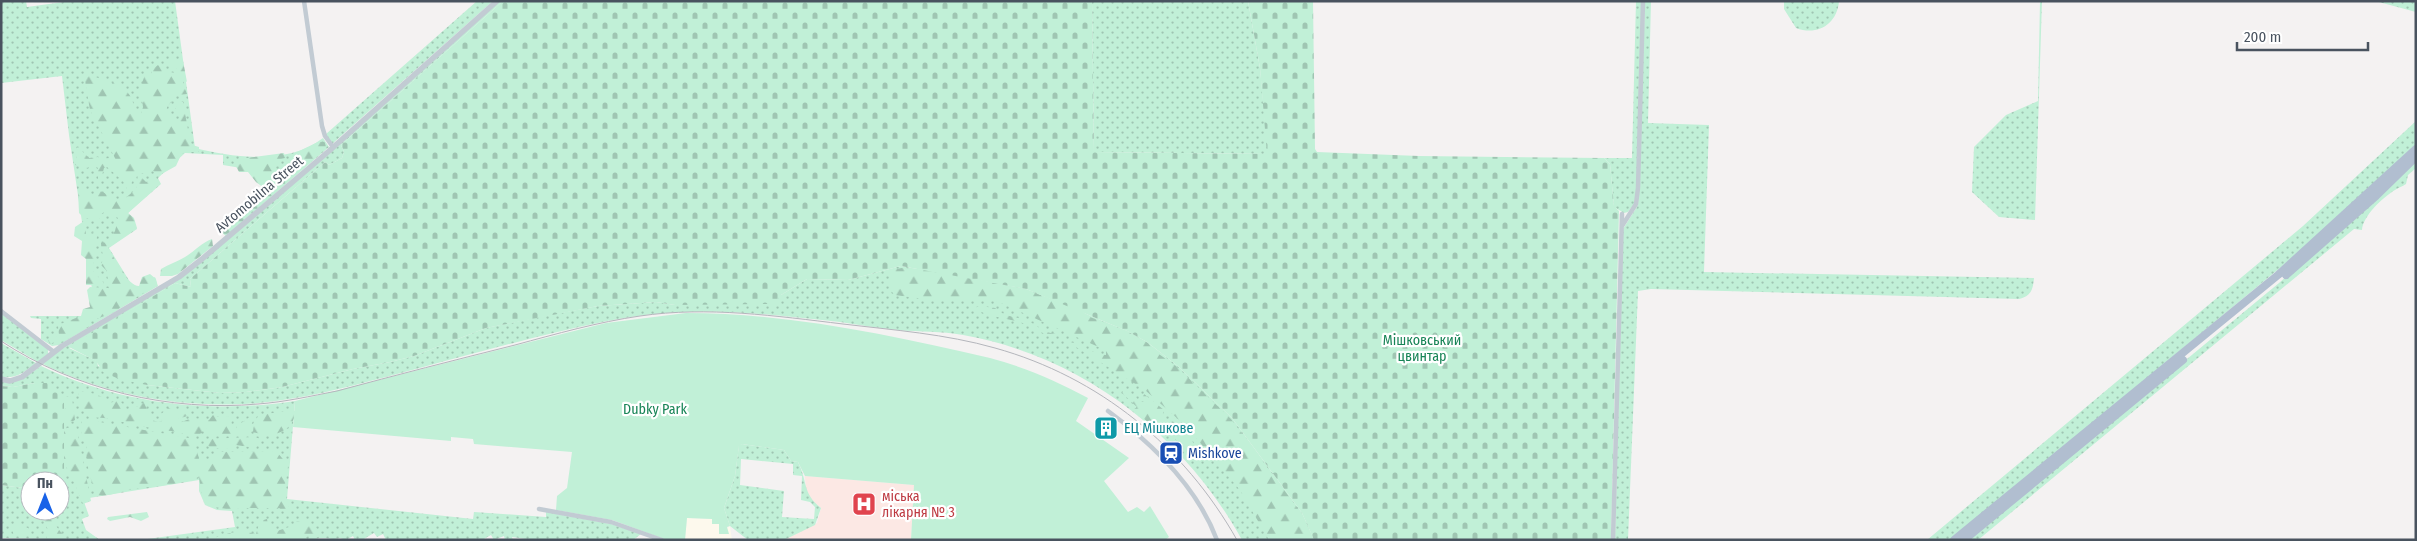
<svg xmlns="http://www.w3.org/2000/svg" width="2417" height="541" font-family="'Fira Sans Condensed',sans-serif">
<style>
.commercial{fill:#fdf9ed}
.medical{fill:#fce8e4}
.grass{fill:url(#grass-dots);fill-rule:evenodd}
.forest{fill:url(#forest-firs)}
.cemetery{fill:url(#cemetery-stones)}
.park{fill:#c1f0d7}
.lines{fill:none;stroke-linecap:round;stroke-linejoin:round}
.minor{stroke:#c2cbd3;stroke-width:4.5}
.tertiary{stroke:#c2cbd3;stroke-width:5.5}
.primary{stroke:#b1bed0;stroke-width:8}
.rail{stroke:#b4b6bc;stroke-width:1}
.labels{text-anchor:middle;stroke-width:4.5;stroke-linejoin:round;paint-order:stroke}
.street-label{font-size:14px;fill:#49535f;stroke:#fff}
.park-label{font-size:14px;fill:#178456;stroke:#fff}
.culture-label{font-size:14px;fill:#0d838f;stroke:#fff;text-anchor:start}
.transit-label{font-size:14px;fill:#164399;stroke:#fff;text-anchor:start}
.health-label{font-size:14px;fill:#be3a42;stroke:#fff;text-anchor:start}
</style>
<defs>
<pattern id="grass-dots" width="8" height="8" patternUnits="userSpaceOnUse" patternTransform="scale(1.25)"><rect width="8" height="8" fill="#c1f0d7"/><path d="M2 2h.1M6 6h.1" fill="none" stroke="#9fc5b2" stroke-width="1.8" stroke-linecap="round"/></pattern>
<pattern id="forest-firs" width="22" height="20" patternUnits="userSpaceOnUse" patternTransform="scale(1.25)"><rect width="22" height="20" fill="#c1f0d7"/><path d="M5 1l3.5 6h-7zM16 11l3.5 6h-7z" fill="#9fc5b2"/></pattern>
<pattern id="cemetery-stones" width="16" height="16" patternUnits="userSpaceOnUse" patternTransform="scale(1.25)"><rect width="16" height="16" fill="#c1f0d7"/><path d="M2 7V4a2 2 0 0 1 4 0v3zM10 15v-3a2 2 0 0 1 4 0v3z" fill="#9fc5b2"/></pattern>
</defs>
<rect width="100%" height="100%" fill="#f4f2f2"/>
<!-- commercial -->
<path class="commercial" d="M 687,518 L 712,519 L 719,524 L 719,534 L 730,526 L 732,540 L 685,540 Z"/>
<!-- medical -->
<path class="medical" d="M 805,476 L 914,485 L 911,540 L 784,540 L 817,523 L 821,508 L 810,500 L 806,490 Z"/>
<!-- grass -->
<path class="grass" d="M 1,1 L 26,1 L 27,7 L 71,1 L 175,1 L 195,148 C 235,158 289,165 323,138 L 329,147 L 226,236 L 220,231 L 241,216 L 238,211 L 264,189 L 247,169 L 223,165 L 223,155 L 185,153 L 158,178 L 161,184 L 128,213 L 137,229 L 109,248 L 135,290 L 155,277 L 158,286 L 59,345 L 52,346 L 41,339 L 41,319 L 31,318 L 30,316 L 96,316 L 69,135 L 62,76 L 1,83 Z
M 477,1 L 493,1 L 332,144 L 326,134 Z
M 500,1 L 503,1 L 341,145 L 344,152 L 342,158 L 329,165 L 325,162 L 190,279 L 191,287 L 175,283 L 69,348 L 97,361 L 98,366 L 147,385 L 220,393 L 246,392 L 282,387 L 353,369 L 390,362 L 414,356 L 486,328 L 539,317 L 598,306 L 656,302 L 675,305 L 781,295 L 807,279 L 848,280 L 901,266 L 1026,289 L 1127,331 L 1147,342 L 1179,367 L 1232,418 L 1302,513 L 1314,540 L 1242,540 C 1184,435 1082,356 963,335 C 941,331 920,332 898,330 C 879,328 859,325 840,322 C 757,313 691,304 607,321 C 533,336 459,358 386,377 C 344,388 302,399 258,403 C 186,409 108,396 43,364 L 55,353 L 180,278 L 339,145 Z
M 1092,1 L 1248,1 L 1260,68 L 1268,154 L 1094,152 Z
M 1636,1 L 1642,1 L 1637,189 L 1634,204 L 1628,212 L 1624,213 L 1614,207 L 1610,164 L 1604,158 L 1632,158 Z
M 1645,1 L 1651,1 L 1648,123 L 1709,125 L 1704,272 L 2034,278 C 2033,290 2031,296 2019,299 L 1651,289 L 1638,291 L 1628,540 L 1615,540 L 1623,229 L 1638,205 Z
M 1784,1 L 1839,1 C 1837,25 1817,36 1796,28 L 1784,9 Z
M 2040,1 L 2042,1 L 2035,220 L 1999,217 L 1972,192 L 1974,147 L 2006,115 L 2038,101 Z
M 2375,1 L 2413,1 L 2416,2 L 2416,12 Z
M 2416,121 L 2416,144 L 2321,234 L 1951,540 L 1927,540 L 2303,226 Z
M 2416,161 L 2416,168 L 2408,175 L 2406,184 C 2402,187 2399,187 2395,190 C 2382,198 2363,216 2362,230 L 2354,229 L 1978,540 L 1968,540 L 2279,283 Z
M 1,313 L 48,349 L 48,354 L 38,362 L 1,340 Z
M 1,343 L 36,363 C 25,372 16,379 1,377 Z
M 41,366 C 120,404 209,414 295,401 L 287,499 L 473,519 L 474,512 L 546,517 L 546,512 L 611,524 L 641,534 L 633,540 L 533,540 L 512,537 L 513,540 L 505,540 L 504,536 L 494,540 L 491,535 L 482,540 L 386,540 L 383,534 L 377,537 L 374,533 L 362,540 L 355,540 L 353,536 L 346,540 L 340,538 C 332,541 323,536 313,540 L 140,540 L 235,527 L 232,511 L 217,510 L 205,505 L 199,491 L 199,480 L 83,499 L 89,516 L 82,519 L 86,530 L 100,540 L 1,538 L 1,485 L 30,489 L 30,511 L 60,511 L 60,481 L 57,481 L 59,477 L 35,383 L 13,387 L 1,386 L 1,381 L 25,377 Z
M 742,444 L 784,450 L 791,461 L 798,462 C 808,482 802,493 821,508 L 815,525 L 784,540 L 748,540 L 730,526 L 724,508 L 735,476 L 739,445 ZM 741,459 L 793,464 L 793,475 L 802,476 L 801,500 L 810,502 L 815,507 L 814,519 L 782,517 L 784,491 L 740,485 Z"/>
<!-- forest -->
<path class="forest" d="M 178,59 L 183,61 L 187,82 L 184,80 L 183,83 L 187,94 L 177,95 L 167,107 L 167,113 L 171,118 L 180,120 L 181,116 L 175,110 L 178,101 L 183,102 L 188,130 L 191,133 L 189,144 L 199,147 L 199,152 L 185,152 L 181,155 L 176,166 L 158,176 L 152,170 L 145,174 L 136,172 L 129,189 L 127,189 L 123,181 L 107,167 L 104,168 L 100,183 L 98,183 L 98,168 L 93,165 L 87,168 L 75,165 L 77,154 L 76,149 L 78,147 L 89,158 L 98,157 L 104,160 L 108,158 L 117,162 L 90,110 L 84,75 L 87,74 C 106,82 134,84 134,110 L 141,114 L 143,107 L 140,88 L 145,75 L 151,76 L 152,70 L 158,65 L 170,72 L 175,73 L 177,69 L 171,64 L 171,60 Z
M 318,142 L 325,142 L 326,148 L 304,168 L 301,168 L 294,159 L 295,153 Z
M 284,153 L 285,158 L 277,160 L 274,168 L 279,175 L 286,177 L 287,182 L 257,209 L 250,210 L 248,205 L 264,191 L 264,188 L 256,182 L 248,172 L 239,172 L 233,160 Z
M 138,174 L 146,182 L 155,177 L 160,184 L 128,213 L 134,218 L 137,228 L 108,248 C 115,258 126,285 139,286 L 142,277 L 150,274 L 156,279 L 157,285 L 123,305 L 115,312 L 91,321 L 89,327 L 80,329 L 78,333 L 66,340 L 62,339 L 50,344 L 48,340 L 59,335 L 58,325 L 81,316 L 83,309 L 90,307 L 87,290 L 90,287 L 108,288 L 114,291 L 116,288 L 109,284 L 106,270 L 101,265 C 105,256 101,251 101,243 L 108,242 L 115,231 L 118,218 L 106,211 L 101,214 L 99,219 C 91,221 84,218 79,213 L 78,191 L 83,189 L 90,196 L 100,191 L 122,201 L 136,189 Z
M 244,208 L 249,216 L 226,235 L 223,233 L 223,230 L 241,216 L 239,211 Z
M 84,221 L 86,223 L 86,236 L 90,236 L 93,232 L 97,236 L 96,243 L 90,247 L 95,252 L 93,271 L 104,283 L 102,285 L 86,285 L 86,259 L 81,255 L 82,241 L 74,236 L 75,227 Z
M 212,239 L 213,246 L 178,274 L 172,276 L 160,276 L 161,269 C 169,264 177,262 185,257 C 195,251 201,243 212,239 Z
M 902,268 L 931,270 L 1025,289 L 1080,310 L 1090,317 L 1127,331 L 1148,343 L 1153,350 L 1176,366 L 1231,419 L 1302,514 L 1314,540 L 1269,540 L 1240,490 L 1186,426 L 1145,390 L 1068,342 C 1082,343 1093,355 1106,355 L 1106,352 L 1103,349 L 992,299 L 931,300 L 895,295 L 891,291 L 891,270 Z
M 980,306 L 995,308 L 1005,315 L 1027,320 L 1046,332 L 1056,334 C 1047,338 1038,330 1031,326 C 1013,318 991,319 974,308 Z
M 1124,390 L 1134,395 L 1140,402 L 1148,402 L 1142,397 L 1144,394 L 1164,410 L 1162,417 L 1171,431 L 1161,426 L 1164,435 L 1133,410 L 1137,407 L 1122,393 Z
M 80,391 C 90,393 102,394 109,403 L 117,401 L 122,403 L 126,409 L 132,409 L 144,403 L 152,420 L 158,422 L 162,421 L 160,415 L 168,408 L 176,411 L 183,409 L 186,410 L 187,416 L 178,419 L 179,423 L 192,418 L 209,420 L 213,415 L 219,417 L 228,416 L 232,418 L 231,426 L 237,435 L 210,436 L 204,424 L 202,426 L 202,433 C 189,440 178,429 165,431 L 104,418 L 89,417 L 78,403 L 86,398 L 78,394 Z
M 70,396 L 72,398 L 75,420 L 69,423 L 62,420 L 63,412 L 66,408 L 66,397 Z
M 287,411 L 296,411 C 293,432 273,439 253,432 L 254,422 L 259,415 Z
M 251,416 L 254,419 L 247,434 L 240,434 L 236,429 L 237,426 Z
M 83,419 L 194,439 L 199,459 L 202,461 L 210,461 L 218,452 L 276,451 L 288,465 C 288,476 283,486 285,498 C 286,502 289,506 290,510 L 286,513 L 279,508 L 242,508 L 232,510 L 209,506 L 202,497 L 199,477 C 176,486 158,485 134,489 C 121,491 110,497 97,495 C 91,484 84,456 87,445 C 81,438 79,427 83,419 Z
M 76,426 L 91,501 L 83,504 L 71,475 L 63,462 L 63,433 L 67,428 Z
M 1176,433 L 1187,433 L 1194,444 L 1189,449 L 1185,449 L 1174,438 Z
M 255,437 L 260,439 L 256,448 L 236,445 L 229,449 L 210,448 L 204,439 Z
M 147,512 L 149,517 L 141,521 L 130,517 L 110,521 L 107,519 L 108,517 Z
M 51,518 L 55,520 L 56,526 L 67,540 L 46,540 L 48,531 L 45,521 Z
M 267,519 L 268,525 L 277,531 L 292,526 L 297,521 L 305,521 L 319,530 L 320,536 L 316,538 L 310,535 L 301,540 L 211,540 C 215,536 238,531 243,531 C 248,531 252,534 256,534 L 260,521 Z
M 17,524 L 28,528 L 29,531 L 24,537 L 14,535 L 11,527 Z"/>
<!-- cemetery -->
<path class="cemetery" d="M 503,1 L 1092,1 L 1094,152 L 1267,154 L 1260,68 L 1248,1 L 1313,1 L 1315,149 L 1317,152 L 1419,156 L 1604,158 L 1610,164 L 1614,206 L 1619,211 L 1611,540 L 1314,540 L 1302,513 L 1232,418 L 1179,367 L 1147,342 L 1127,331 L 1026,289 L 901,266 L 848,280 L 807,279 L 781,295 L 774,304 L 675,305 L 656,302 L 598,306 L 486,328 L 414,356 L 390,362 L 353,369 L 282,387 L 246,392 L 220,393 L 147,385 L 119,379 L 103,372 L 96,361 L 69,347 L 175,283 L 191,287 L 190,279 L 325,162 L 329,165 L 342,158 L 344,152 L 341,145 Z
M 35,383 L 50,383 L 64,400 L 64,475 L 59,477 L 57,481 L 30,481 L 30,489 L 1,485 L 1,386 L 13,387 Z"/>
<!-- park -->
<path class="park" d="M 686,313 C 789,313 890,335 990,358 C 1024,367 1057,381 1088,398 L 1076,421 L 1129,458 L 1104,481 L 1128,512 L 1137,507 L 1144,512 L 1150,506 L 1169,537 L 1165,540 L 911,540 L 914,485 L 805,476 L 798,462 L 791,461 L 784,450 L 742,444 L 739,446 L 735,476 L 724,508 L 730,526 L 727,527 L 729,534 L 719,534 L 719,524 L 712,524 L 712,519 L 687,518 L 685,540 L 667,540 L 612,520 L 556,510 L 557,496 L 567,488 L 572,452 L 474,444 L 473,439 L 451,437 L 451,441 L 293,427 L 295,401 L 606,323 Z"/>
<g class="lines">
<!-- minor -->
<path class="minor" d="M 304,1 L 322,126 L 325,136 L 333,147
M 1622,226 L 1636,204 L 1638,188 L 1643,1
M 1,311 L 54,352
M 1108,411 C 1153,444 1197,487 1217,540
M 539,509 L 611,522 L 662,540
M 1613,540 L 1622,214"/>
<!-- tertiary -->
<path class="tertiary" d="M 1,379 L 10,381 L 22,377 L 62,346 L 179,277 L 202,259 L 329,151 L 497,1"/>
<!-- primary -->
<path class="primary" d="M 2286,275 L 2376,196 L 2416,157
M 1954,540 L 2278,275 L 2416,149
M 1964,540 L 2183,360"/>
<!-- rail -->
<path class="rail" d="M 1,341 C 75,390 171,412 258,404 C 285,402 311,396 337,391 C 396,375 455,360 515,345 C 556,334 598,322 640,316 C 708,306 776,316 843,324 C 893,330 946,334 995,348 C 1099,377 1184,446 1237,540"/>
</g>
<!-- icons -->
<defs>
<g id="building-square" transform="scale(1.25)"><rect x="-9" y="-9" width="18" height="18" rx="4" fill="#0f9aa8" stroke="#fff"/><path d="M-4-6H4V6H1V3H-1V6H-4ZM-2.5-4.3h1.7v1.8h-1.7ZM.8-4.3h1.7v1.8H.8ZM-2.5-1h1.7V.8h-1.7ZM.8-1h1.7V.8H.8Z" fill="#fff"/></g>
<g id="station-square" transform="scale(1.25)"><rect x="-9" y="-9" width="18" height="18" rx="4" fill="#1a4fb4" stroke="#fff"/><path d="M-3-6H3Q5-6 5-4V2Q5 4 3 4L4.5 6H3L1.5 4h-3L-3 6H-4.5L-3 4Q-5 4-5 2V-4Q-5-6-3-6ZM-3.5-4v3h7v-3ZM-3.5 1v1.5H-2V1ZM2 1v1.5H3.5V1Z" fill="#fff"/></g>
<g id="hospital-square" transform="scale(1.25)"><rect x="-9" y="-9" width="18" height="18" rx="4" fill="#e0444e" stroke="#fff"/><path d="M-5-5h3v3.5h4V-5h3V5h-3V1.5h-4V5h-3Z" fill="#fff"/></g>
</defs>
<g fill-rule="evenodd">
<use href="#building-square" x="1106" y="428"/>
<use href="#station-square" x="1171" y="453"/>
<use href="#hospital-square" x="864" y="504"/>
</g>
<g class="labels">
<!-- street labels -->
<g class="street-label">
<text transform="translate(259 194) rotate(-40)" y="5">Avtomobilna Street</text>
</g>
<!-- park labels -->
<g class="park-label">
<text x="1422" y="345">Мішковський<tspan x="1422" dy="16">цвинтар</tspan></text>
<text x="655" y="414">Dubky Park</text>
</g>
<!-- culture labels -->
<g class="culture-label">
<text x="1124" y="433">ЕЦ Мішкове</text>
</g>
<!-- transit labels -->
<g class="transit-label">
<text x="1188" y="458">Mishkove</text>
</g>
<!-- health labels -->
<g class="health-label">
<text x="882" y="501">міська<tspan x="882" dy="16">лікарня № 3</tspan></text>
</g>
</g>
<!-- border -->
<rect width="2417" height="541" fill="none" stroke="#49535f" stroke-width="5"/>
<!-- north arrow -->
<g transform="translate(45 496)"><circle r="24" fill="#ffffff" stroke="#b6babf"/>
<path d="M0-4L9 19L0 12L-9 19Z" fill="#1862e8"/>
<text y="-8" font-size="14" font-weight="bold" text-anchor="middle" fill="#49535f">Пн</text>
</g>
<!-- scale -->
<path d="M2237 42v8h131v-8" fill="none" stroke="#49535f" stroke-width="2.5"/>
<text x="2244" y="42" font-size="15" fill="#49535f" stroke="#ffffff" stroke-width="4" paint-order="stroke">200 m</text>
</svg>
